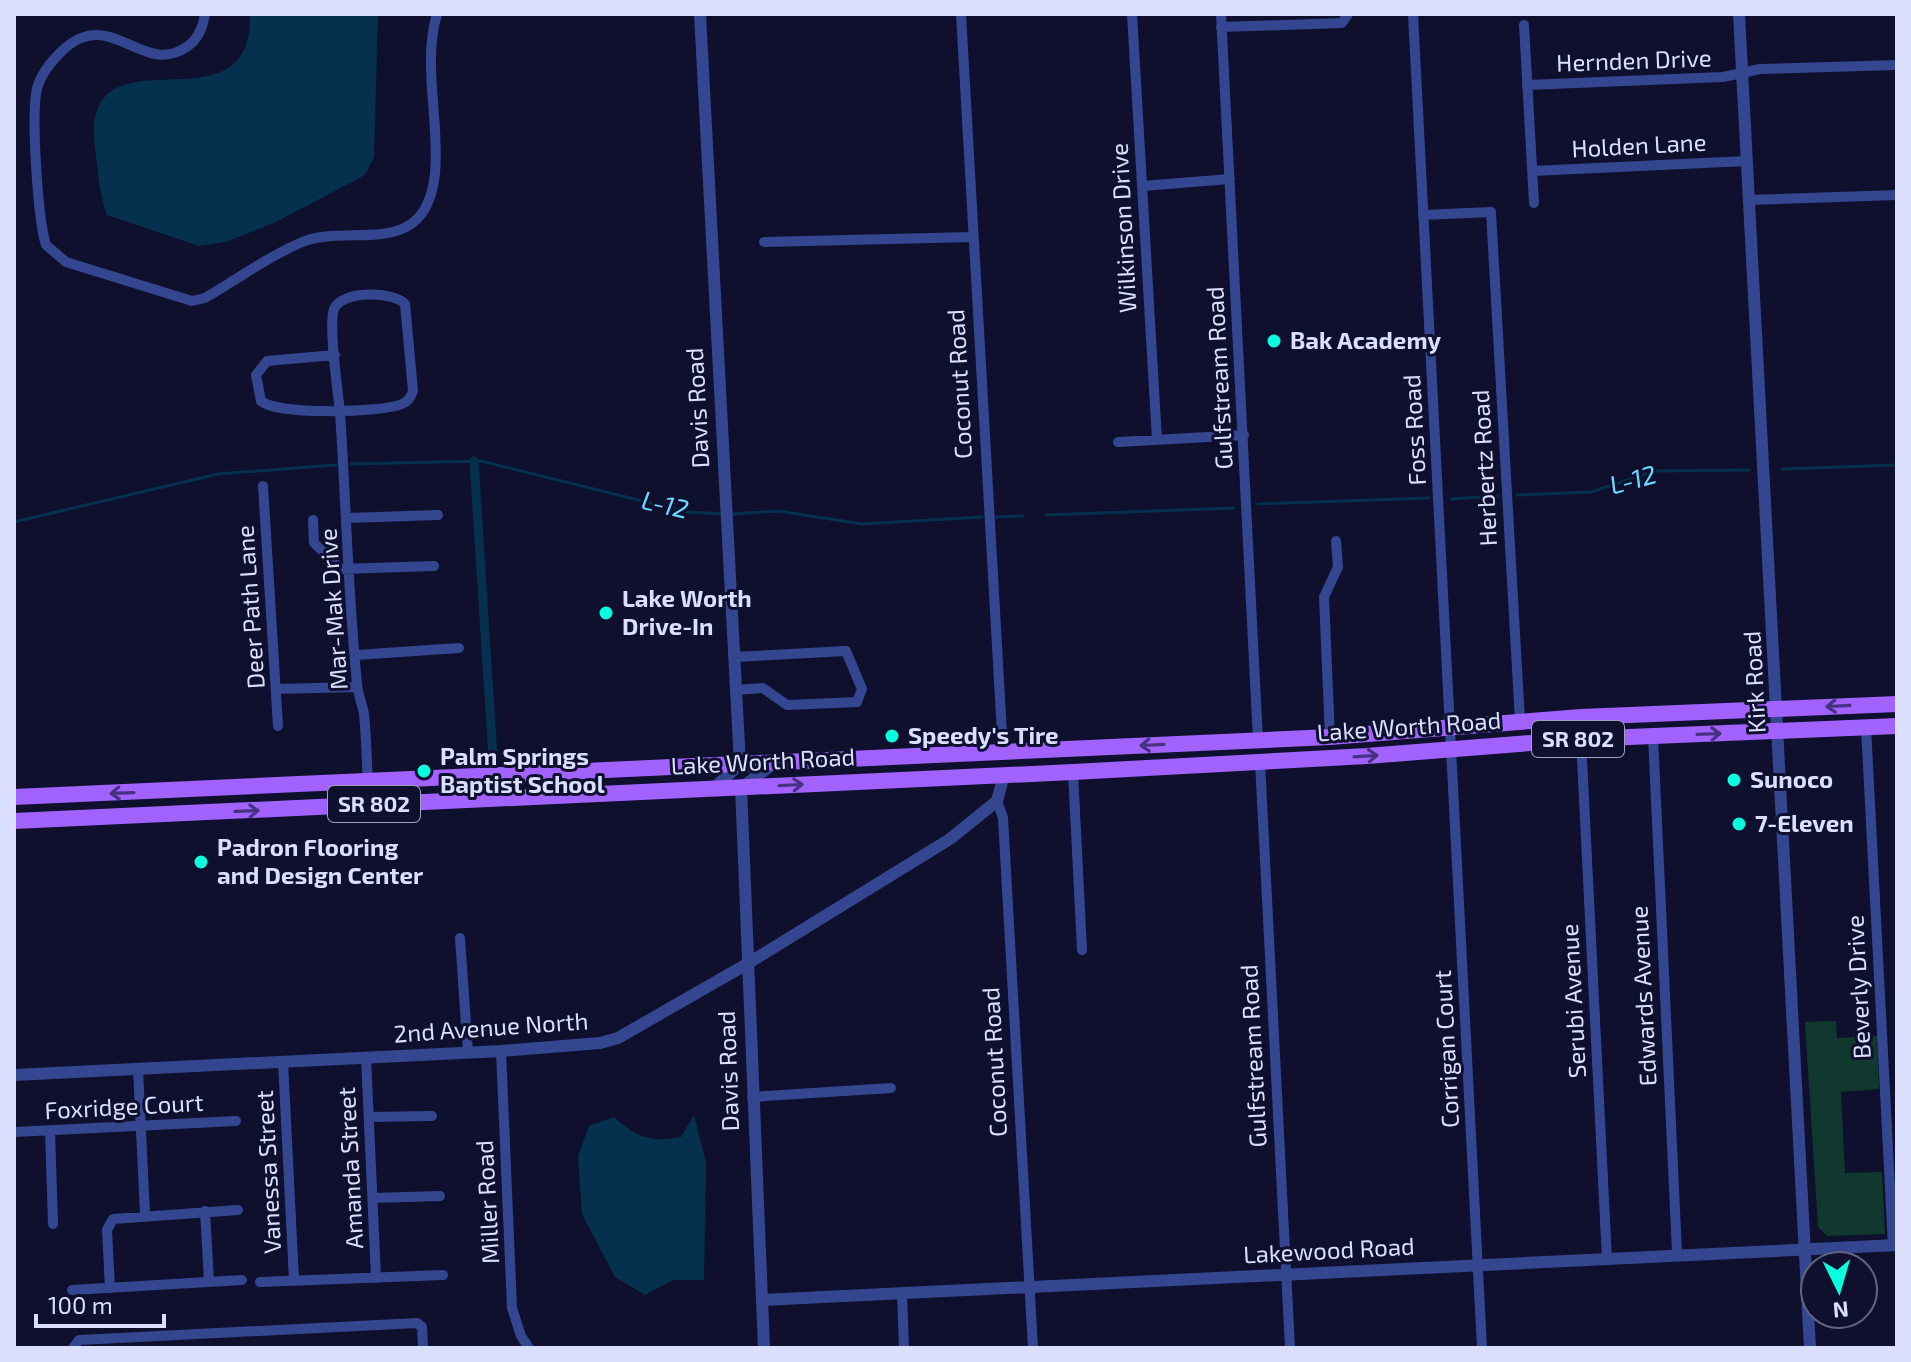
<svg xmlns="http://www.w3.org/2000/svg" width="1911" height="1362" font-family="'Exo 2',sans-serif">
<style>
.green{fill:#11382e}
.water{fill:#05314f}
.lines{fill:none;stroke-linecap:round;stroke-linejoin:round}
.stream{stroke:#05314f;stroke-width:3}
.canal{stroke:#05314f;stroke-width:9}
.minor{stroke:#354691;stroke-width:10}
.tertiary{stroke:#354691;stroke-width:12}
.primary{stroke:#a162ff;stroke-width:16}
.oneway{stroke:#493181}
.poi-dot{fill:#07ffe0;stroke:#0e102d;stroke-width:3}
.labels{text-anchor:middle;stroke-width:6;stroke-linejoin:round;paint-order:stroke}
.shield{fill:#0e102d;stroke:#9ea1c0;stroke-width:2}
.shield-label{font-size:22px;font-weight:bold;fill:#dbdfff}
.street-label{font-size:24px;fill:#dbdfff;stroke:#0e102d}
.poi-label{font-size:24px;font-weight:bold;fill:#dbdfff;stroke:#0e102d;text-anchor:start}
.water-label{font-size:26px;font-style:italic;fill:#69dbff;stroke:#0e102d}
</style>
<rect width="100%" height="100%" fill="#0e102d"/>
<!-- green -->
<path class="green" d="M 1836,1021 L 1837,1038 L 1877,1036 L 1879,1089 L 1841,1092 L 1845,1173 L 1882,1172 L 1885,1234 L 1827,1236 L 1818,1227 L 1805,1022 Z"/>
<!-- water -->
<path class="water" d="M 250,14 L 378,14 L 374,157 L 365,175 L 274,223 L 225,242 L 199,246 L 107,215 C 99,194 98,170 95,148 C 80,18 253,140 250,14 Z
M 694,1115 L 706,1163 L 704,1280 L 673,1280 L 645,1295 L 615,1277 L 582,1214 L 578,1156 L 589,1126 L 614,1117 C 637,1138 650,1142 681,1137 Z"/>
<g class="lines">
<!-- stream -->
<path class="stream" d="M 351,464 L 481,461 L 687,512 L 724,514
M 1782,469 L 1897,465
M 1517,495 L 1591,492 L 1655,471 L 1749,470
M 1451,499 L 1498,496
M 1258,504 L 1429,498
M 731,514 L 778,511 L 862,524 L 982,517
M 1046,515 L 1234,508
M 996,517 L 1023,516
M 14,522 L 218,474 L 336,465"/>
<!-- canal -->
<path class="canal" d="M 474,461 L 493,758"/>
<!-- minor -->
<path class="minor" d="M 205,14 C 203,27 199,38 188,46 C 150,74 122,25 84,37 C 66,42 44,68 38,85 C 30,109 38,220 46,245 L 66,262 L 192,301 L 205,298 C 236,280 267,257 300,243 C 349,221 426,264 435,173 C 440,122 422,63 437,14
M 961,14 L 1003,751
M 1132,14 L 1157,440
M 1221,14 L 1258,740
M 1413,14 L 1482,1348
M 1524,25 L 1534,203
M 1221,27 L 1342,23 L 1348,14
M 1527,85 L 1723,77 L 1760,69 L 1897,65
M 1532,171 L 1747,161
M 1142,186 L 1230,179
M 1749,200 L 1897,195
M 1423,215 L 1491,212 L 1520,721
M 764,242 L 973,237
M 335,355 L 267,361 L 256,375 L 261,401 C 276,415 381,413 402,404 C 408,402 411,397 413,391 L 405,304 C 393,291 342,290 334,309 C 328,325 338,392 340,412 C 346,503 348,594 357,684 C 358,694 362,704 364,714 C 367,744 367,774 369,805
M 1118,442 L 1244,435
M 263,486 L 278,726
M 347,518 L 438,515
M 313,520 L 314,543 L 341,569 L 434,566
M 356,655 L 459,648
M 735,657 L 846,651 L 862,689 L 857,702 L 787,705 L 763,688 L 736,690
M 276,689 L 357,687
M 1866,727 L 1893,1245
M 1653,736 L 1677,1253
M 1330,737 L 1324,597 L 1338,567 L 1336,541
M 1581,739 L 1607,1260
M 1260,762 L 1290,1348
M 1073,772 L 1082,950
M 997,801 L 1003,818 L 1033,1348
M 460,938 L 468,1053
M 501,1051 L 512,1308 L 521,1336 L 529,1348
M 366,1057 L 376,1278
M 283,1061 L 294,1280
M 138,1069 L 145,1214
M 752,1097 L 891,1088
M 369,1117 L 432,1116
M 50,1131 L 53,1224
M 14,1132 L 236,1121
M 373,1198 L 440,1196
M 205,1211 L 209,1282
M 260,1282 L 443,1275
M 110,1288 L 107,1230 L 113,1219 L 238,1210
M 72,1290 L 242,1280
M 902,1293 L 904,1348
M 73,1348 L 79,1340 L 417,1323 L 422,1327 L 423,1348"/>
<!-- tertiary -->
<path class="tertiary" d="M 700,14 L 740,764 L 713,789
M 1739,14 L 1810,1348
M 14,1075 L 501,1051 L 600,1043 L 618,1038 L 747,964 L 950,839 L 997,801 L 1004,775
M 762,1300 L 1897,1245
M 764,1348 L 741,788 L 773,764"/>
<!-- primary -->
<path class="primary" d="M 14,797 L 1330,737 L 1581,717 L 1897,704
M 14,821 L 1073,772 L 1367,756 L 1581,739 L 1897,726"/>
</g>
<!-- one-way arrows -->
<defs><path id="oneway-shaft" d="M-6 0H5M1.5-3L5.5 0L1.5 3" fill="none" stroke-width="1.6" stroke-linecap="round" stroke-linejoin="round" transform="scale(2)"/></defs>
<g class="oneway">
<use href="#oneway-shaft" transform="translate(1838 706) rotate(177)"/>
<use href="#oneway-shaft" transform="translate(1709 734) rotate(-2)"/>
<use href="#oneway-shaft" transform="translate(1152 745) rotate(177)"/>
<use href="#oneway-shaft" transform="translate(1366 756) rotate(-4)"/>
<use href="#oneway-shaft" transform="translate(791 785) rotate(-3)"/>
<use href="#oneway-shaft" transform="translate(122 793) rotate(178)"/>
<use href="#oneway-shaft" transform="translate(247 811) rotate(-2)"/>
</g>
<!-- markers -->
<g class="poi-dot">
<circle cx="1274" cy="341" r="8"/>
<circle cx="606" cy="613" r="8"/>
<circle cx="892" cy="736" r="8"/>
<circle cx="424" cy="771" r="8"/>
<circle cx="1734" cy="780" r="8"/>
<circle cx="1739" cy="824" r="8"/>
<circle cx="201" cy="862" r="8"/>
</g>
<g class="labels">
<!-- shield labels -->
<g class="shield">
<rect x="1532" y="721" width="92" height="36" rx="6"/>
<rect x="328" y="786" width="92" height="36" rx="6"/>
</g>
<g class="shield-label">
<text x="1578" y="747">SR 802</text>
<text x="374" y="812">SR 802</text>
</g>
<!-- street labels -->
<g class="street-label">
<text transform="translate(1634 61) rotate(-2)" y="8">Hernden Drive</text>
<text transform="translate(1639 146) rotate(-3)" y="8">Holden Lane</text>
<text transform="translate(1124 228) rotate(-93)" y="8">Wilkinson Drive</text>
<text transform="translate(1220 378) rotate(-93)" y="8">Gulfstream Road</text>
<text transform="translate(960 384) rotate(-93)" y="8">Coconut Road</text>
<text transform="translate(698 408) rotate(-93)" y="8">Davis Road</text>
<text transform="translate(1415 430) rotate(-93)" y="8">Foss Road</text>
<text transform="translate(1485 468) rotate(-93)" y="8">Herbertz Road</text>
<text transform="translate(251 607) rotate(-94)" y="8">Deer Path Lane</text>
<text transform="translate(334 609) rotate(-94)" y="8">Mar-Mak Drive</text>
<text transform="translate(1755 682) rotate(-93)" y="8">Kirk Road</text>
<text transform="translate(1409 727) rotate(-4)" y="8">Lake Worth Road</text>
<text transform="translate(763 762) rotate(-3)" y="8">Lake Worth Road</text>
<text transform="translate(1859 987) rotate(-93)" y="8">Beverly Drive</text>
<text transform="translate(1644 996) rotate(-93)" y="8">Edwards Avenue</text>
<text transform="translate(1574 1001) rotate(-93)" y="8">Serubi Avenue</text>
<text transform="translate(491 1028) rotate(-4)" y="8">2nd Avenue North</text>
<text transform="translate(1447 1049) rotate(-93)" y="8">Corrigan Court</text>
<text transform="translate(1254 1056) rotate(-93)" y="8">Gulfstream Road</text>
<text transform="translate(995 1062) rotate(-93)" y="8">Coconut Road</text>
<text transform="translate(729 1071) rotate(-92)" y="8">Davis Road</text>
<text transform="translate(124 1107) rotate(-3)" y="8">Foxridge Court</text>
<text transform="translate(351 1168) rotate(-93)" y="8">Amanda Street</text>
<text transform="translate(269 1172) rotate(-93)" y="8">Vanessa Street</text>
<text transform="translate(488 1202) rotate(-93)" y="8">Miller Road</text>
<text transform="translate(1329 1251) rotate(-3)" y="8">Lakewood Road</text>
</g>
<!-- poi labels -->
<g class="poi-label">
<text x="1290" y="349">Bak Academy</text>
<text x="622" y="607">Lake Worth<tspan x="622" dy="28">Drive-In</tspan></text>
<text x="908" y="744">Speedy's Tire</text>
<text x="440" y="765">Palm Springs<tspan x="440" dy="28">Baptist School</tspan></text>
<text x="1750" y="788">Sunoco</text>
<text x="1755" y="832">7-Eleven</text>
<text x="217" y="856">Padron Flooring<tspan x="217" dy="28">and Design Center</tspan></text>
</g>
<!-- water labels -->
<g class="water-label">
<text transform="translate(1633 480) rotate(-15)" y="9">L-12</text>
<text transform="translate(665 505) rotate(13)" y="9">L-12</text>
</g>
</g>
<!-- border -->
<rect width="1911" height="1362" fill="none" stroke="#dbdfff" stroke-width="32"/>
<!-- north arrow -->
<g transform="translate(1839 1290) rotate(175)"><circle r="38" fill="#0e102d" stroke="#606381" stroke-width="2"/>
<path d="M0-6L14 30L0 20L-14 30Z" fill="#07ffe0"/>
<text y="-12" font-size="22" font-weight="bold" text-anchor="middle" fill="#dbdfff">N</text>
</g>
<!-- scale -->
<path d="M36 1314v12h128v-12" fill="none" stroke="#dbdfff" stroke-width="4"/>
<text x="48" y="1314" font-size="24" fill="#dbdfff" stroke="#0e102d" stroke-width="6" paint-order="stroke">100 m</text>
</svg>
